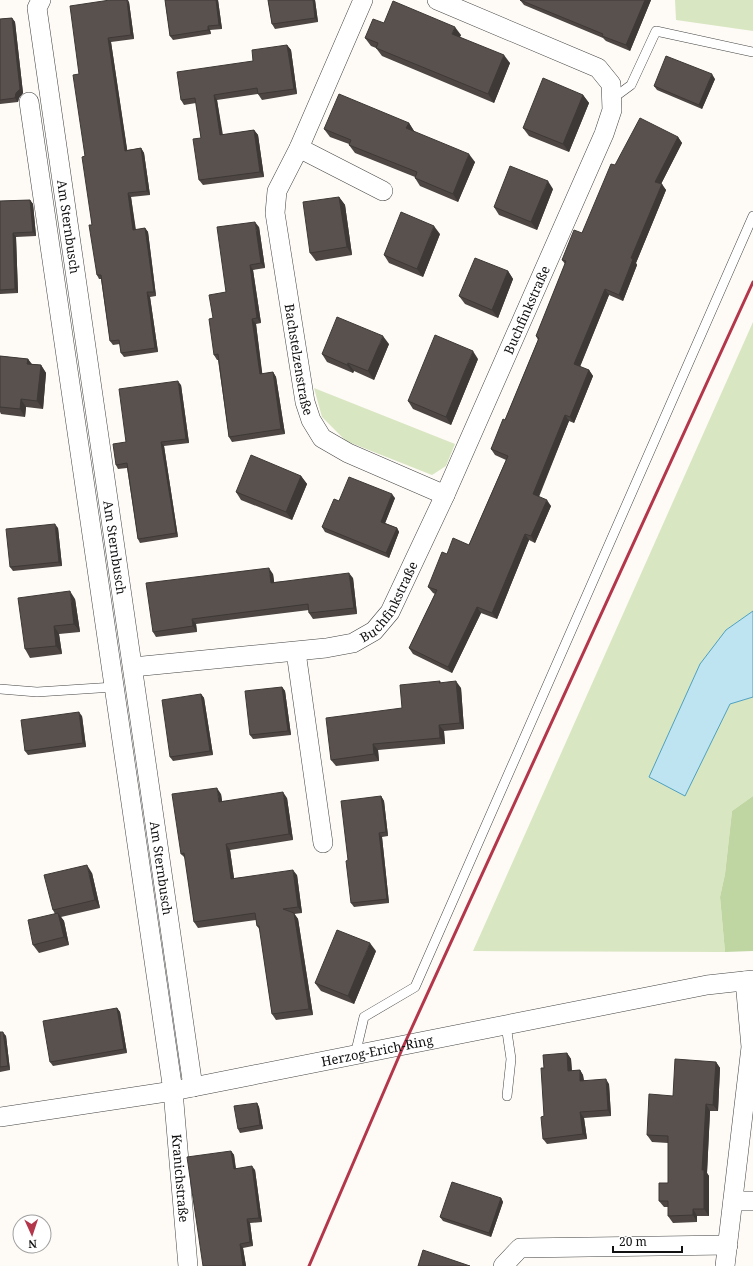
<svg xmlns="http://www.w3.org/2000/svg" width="753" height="1266" font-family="'Noto Serif',serif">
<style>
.green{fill:#d9e6c2}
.forest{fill:#bfd6a2}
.water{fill:#bfe4f1;stroke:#4da0c0}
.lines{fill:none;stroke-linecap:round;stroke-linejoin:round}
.lane-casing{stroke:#444;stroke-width:10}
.street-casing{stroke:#444;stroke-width:20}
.lane{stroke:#fff;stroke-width:9}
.street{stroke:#fff;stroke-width:19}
.rail{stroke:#b4364b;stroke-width:3}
.wall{fill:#4d4643}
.shaded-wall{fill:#3e3937}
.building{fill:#59514e;stroke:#3e3937}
.labels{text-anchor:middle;stroke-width:4;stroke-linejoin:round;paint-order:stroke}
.street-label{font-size:13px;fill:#111;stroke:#fff}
</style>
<rect width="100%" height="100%" fill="#fefbf6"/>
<!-- green -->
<path class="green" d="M 675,0 L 753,0 L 753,31 L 676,20 Z
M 753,322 L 753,611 L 726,630 L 685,795 L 730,704 L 753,697 L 753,796 L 732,811 L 725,874 L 720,897 L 725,952 L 473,951 Z
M 314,388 L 455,444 L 446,466 L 432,475 L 346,441 L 322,417 Z"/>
<!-- forest -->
<path class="forest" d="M 753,796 L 753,951 L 725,952 L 720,897 L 725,874 L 732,811 Z"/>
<!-- water -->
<path class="water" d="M 753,611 L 753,697 L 730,704 L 685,796 L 649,777 L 700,664 L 726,630 Z"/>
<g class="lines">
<!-- lane casing -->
<g class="lane-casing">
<path id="lane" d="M 612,99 L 631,85 L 656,31 L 753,52
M 0,689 L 37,692 L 114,687
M 506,1025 L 511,1059 L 507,1096
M 355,1055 L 364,1017 L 415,987 L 753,216"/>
</g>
<!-- street casing -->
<g class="street-casing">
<g id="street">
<path id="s1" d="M 41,0 L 37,8 L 193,1087"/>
<path id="s2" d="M 363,0 L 299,148 L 277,191 L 275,213 L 305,402 L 311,420 L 322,438 L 348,453 L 445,495"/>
<path id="s3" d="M 29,102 L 173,1091 L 188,1266"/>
<path d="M 299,148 L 383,191"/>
<path d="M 296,652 L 323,843"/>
<path id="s4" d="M 133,667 L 326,648 L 353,643 L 374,631 L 390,612 L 445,495 L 604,134 L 612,110 L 611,84 L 598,68 L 437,0"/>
<path id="s5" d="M 0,1117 L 173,1091 L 707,985 L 753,980"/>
<path d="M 733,1201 L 753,1201"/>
<path d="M 503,1266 L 520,1248 L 728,1245"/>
<path d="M 725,1266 L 751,1047 L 745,981"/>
</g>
</g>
<!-- lane -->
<use href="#lane" class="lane"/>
<!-- street -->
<use href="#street" class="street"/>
<!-- rail -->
<path class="rail" d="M 309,1266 L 403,1047 L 753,282"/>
</g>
<!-- wall -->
<path class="wall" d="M 165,0 L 218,0 L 222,29 L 210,30 L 211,34 L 173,40 L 170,36 Z
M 268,0 L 315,0 L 318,22 L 275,29 L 272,24 Z
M 520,0 L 651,0 L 630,51 L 606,41 L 603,38 L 524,5 Z
M 129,2 L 134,39 L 111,42 L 127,150 L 141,148 L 144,153 L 150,195 L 131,197 L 136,230 L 145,228 L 148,232 L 156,296 L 150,297 L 158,352 L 124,357 L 121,353 L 120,344 L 113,345 L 110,341 L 101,279 L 99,279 L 97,275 L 85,156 L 79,74 Z
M 12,18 L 15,22 L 23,93 L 19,98 L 18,102 L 0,104 L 0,19 Z
M 384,23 L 461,35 L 460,37 L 510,63 L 494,103 L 382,56 L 376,48 L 371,46 L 365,38 Z
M 287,45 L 291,50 L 297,94 L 262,100 L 258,94 L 217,100 L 223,135 L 254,130 L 258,135 L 264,177 L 203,185 L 199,180 L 201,138 L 196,103 L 184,105 L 181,100 L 253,61 Z
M 715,79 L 702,109 L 657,90 L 654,86 Z
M 583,95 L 589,103 L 569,152 L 529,136 L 523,128 Z
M 409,123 L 414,131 L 414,132 L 475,162 L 458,202 L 420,186 L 415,178 L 415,177 L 355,153 L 349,145 L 349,144 L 330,137 L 324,129 Z
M 678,137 L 682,143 L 661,184 L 666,190 L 636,263 L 637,265 L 623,301 L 609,295 L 580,367 L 589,370 L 593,376 L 574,423 L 569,421 L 539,497 L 551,506 L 535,543 L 529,540 L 497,619 L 481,613 L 452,673 L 413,654 L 409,648 L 435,594 L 433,593 L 428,587 L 447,554 L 469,545 L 506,460 L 495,455 L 491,449 L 505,420 L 538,340 L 536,336 L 565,264 L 562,260 L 582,233 L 615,165 Z
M 553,189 L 537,230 L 499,215 L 494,207 Z
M 339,197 L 345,205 L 352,255 L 316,261 L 310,253 Z
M 30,200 L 33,204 L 36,236 L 16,237 L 18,293 L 0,294 L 0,201 Z
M 259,227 L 265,268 L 253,270 L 261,323 L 256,324 L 262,374 L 273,372 L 276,377 L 285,434 L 232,442 L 229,437 L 218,360 L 217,360 L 214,355 L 213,318 L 226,292 Z
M 440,234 L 423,277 L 389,263 L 384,255 Z
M 508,271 L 513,279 L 498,318 L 465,304 L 459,296 Z
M 389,344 L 374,380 L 354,371 L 353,373 L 327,362 L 322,354 Z
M 0,356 L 28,359 L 32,364 L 41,365 L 46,373 L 43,409 L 26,407 L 25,417 L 1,414 L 0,412 Z
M 478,359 L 451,425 L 413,409 L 408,401 Z
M 181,385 L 189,443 L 164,446 L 178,537 L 140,543 L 138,539 L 127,468 L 118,469 L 116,465 L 126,442 Z
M 301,476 L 307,484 L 292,520 L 241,500 L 236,492 Z
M 395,498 L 385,523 L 397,528 L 399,532 L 389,558 L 325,532 L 322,527 L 339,501 Z
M 58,528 L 62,566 L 13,571 L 10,567 Z
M 273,574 L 274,582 L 353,578 L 357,614 L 313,619 L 309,613 L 309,610 L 196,624 L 197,632 L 156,637 L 153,632 Z
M 75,599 L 80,632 L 59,634 L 62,654 L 30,658 L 25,649 Z
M 440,681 L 441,683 L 461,688 L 464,729 L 444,731 L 445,744 L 378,750 L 379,761 L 336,766 L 331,760 Z
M 282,687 L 285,691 L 291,735 L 253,739 L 250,735 Z
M 201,694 L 204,698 L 213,755 L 173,761 L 170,757 Z
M 82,716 L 86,747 L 28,755 L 25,751 Z
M 221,794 L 222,801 L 287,798 L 293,840 L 230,850 L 234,878 L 297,875 L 302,913 L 294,914 L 298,919 L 313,1015 L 276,1020 L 272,1014 L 260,930 L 257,926 L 256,920 L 198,928 L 194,922 L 185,858 L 181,854 Z
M 381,796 L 384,801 L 388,836 L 382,837 L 389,903 L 354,907 L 351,903 Z
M 92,873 L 100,908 L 61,917 L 64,921 L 69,945 L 39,953 L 33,945 L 55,914 L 53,910 Z
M 376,951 L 354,1004 L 321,991 L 315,983 Z
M 117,1008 L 120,1012 L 127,1053 L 53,1066 L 50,1062 Z
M 0,1032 L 6,1036 L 10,1070 L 0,1072 Z
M 567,1053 L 571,1059 L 572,1071 L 580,1070 L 583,1075 L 584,1080 L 609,1084 L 611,1116 L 584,1118 L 587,1139 L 547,1144 L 543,1139 L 544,1116 L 544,1068 Z
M 716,1062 L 720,1068 L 718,1111 L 710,1111 L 707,1173 L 709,1176 L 709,1216 L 697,1216 L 697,1222 L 673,1223 L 668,1216 L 668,1207 L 664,1207 L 659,1201 L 668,1183 L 668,1143 L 652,1142 L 647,1135 L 673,1096 Z
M 257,1103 L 259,1107 L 263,1129 L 240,1133 L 238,1129 Z
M 231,1151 L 234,1155 L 236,1168 L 255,1170 L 262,1222 L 250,1223 L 253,1246 L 243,1248 L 246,1266 L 203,1266 Z
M 501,1198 L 503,1202 L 491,1237 L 443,1221 L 440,1217 Z"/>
<!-- shaded-wall -->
<path class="shaded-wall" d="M 127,0 L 128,0 L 129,2 L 134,39 L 131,35 Z
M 216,0 L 218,0 L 222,29 L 219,25 Z
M 313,0 L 315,0 L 318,22 L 315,18 Z
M 645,0 L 651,0 L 630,51 L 626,45 Z
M 12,18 L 15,22 L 23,93 L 19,98 L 18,102 L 15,98 Z
M 208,26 L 210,30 L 211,34 L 208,30 Z
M 455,27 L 461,35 L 457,42 L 452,34 Z
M 108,38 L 111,42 L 128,155 L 125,151 Z
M 287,45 L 291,50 L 297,94 L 294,89 Z
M 504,55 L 510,63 L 494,103 L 488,94 Z
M 712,74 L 715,79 L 702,109 L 699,105 Z
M 214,95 L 217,100 L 223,140 L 220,135 Z
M 583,95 L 589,103 L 569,152 L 563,144 Z
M 409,123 L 414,131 L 412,136 L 406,128 Z
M 254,130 L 258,135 L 264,177 L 260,172 Z
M 678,137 L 682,143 L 659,188 L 655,182 Z
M 141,148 L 144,153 L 150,195 L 147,191 Z
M 469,154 L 475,162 L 458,202 L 453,194 Z
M 548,181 L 553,189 L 537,230 L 531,222 Z
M 662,184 L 666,190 L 636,263 L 637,265 L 623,301 L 619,295 L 631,258 Z
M 128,193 L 131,197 L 136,234 L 133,230 Z
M 339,197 L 345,205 L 352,255 L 347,247 Z
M 30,200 L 33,204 L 36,236 L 33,232 Z
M 255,222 L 259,227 L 265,268 L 261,263 Z
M 434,226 L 440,234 L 423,277 L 417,269 Z
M 145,228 L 148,232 L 156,296 L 154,292 Z
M 13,233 L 16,237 L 18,293 L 15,289 Z
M 250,265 L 253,270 L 261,323 L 257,318 Z
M 508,271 L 513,279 L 498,318 L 492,310 Z
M 605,289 L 609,295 L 578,371 L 574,364 Z
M 147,292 L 150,297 L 158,352 L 155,348 Z
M 252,319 L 256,324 L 263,379 L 260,374 Z
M 383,336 L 389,344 L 374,380 L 368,371 Z
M 473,351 L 478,359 L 451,425 L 446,417 Z
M 28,359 L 33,367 L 27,364 Z
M 348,363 L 354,371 L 353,373 L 347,365 Z
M 41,365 L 46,373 L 43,409 L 37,401 Z
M 589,370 L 593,376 L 574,423 L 570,417 Z
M 273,372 L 276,377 L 285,434 L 281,429 Z
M 178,381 L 181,385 L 189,443 L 186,439 Z
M 21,399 L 26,407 L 25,417 L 20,409 Z
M 565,415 L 569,421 L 537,500 L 533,494 Z
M 161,442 L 164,446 L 178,537 L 176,533 Z
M 301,476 L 307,484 L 292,520 L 286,512 Z
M 392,494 L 395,498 L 384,526 L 381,522 Z
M 547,500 L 551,506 L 535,543 L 531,536 Z
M 55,524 L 58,528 L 62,566 L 59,562 Z
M 397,528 L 399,532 L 389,558 L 386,553 Z
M 525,534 L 529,540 L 497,619 L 492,613 Z
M 269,568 L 273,574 L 275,588 L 271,583 Z
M 349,573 L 353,578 L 357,614 L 354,608 Z
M 70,591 L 75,599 L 80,632 L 74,624 Z
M 477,607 L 481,613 L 452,673 L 448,667 Z
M 192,619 L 196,624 L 197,632 L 193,626 Z
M 54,626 L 59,634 L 62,654 L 56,646 Z
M 456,681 L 461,688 L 464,729 L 460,723 Z
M 282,687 L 285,691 L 291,735 L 288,731 Z
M 201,694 L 204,698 L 213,755 L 210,751 Z
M 79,712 L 82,716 L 86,747 L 83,743 Z
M 439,725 L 444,731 L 445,744 L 440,738 Z
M 373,744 L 378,750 L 379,761 L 374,754 Z
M 217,788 L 221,794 L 223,808 L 219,802 Z
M 283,792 L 287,798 L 293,840 L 289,834 Z
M 381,796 L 384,801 L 388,836 L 386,832 Z
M 379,833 L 382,837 L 389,903 L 387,899 Z
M 226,844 L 230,850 L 235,885 L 231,879 Z
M 87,865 L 92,873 L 100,908 L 95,900 Z
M 293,870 L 297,875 L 302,913 L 298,907 Z
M 58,913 L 64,921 L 69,945 L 64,937 Z
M 294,913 L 298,919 L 313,1015 L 309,1009 Z
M 370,943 L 376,951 L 354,1004 L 348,996 Z
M 117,1008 L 120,1012 L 127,1053 L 124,1049 Z
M 3,1032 L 6,1036 L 10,1070 L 8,1066 Z
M 567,1053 L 571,1059 L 572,1076 L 568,1071 Z
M 716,1062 L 720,1068 L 718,1111 L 713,1105 Z
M 580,1070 L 583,1075 L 584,1086 L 580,1081 Z
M 606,1079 L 609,1084 L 611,1116 L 608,1110 Z
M 257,1103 L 259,1107 L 263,1129 L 260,1125 Z
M 706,1104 L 710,1111 L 707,1173 L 709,1176 L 709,1216 L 704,1209 L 702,1170 Z
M 580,1112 L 584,1118 L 587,1139 L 583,1134 Z
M 231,1151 L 234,1155 L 236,1173 L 234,1169 Z
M 252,1166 L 255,1170 L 262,1222 L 259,1218 Z
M 501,1198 L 503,1202 L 491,1237 L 489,1233 Z
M 693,1209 L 697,1216 L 697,1222 L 693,1215 Z
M 247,1219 L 250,1223 L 253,1246 L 250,1242 Z
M 240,1244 L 243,1248 L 246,1266 L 243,1266 Z"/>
<!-- building -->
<path class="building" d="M 110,0 L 127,0 L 131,35 L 108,38 L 125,151 L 141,148 L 147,191 L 128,193 L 133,230 L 145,228 L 154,292 L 147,292 L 155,348 L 121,353 L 119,340 L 110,341 L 101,275 L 97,275 L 89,225 L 92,225 L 82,157 L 85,156 L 73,75 L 79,74 L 70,6 Z
M 165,0 L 216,0 L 219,25 L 208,26 L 208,30 L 170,36 Z
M 268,0 L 313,0 L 315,18 L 272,24 Z
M 520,0 L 645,0 L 626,45 L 602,36 L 603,34 Z
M 393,1 L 455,27 L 452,34 L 504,55 L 488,94 L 376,48 L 378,43 L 365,38 L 373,19 L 384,23 Z
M 12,18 L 20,89 L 16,93 L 15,98 L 0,100 L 0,19 Z
M 287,45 L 294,89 L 258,94 L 257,88 L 214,95 L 220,135 L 254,130 L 260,172 L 199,180 L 193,139 L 201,138 L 195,98 L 181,100 L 177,72 L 253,61 L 252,50 Z
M 666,56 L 712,74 L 699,105 L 654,86 Z
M 543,78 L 583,95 L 563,144 L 523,128 Z
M 339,94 L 409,123 L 406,128 L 469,154 L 453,194 L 415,178 L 417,172 L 349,145 L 351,140 L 324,129 Z
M 640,118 L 678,137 L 655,182 L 662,184 L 631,258 L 633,259 L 619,295 L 605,289 L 574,364 L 589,370 L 570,417 L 565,415 L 533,494 L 547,500 L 531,536 L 525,534 L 492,613 L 477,607 L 448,667 L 409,648 L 437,590 L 428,587 L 442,552 L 447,554 L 453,538 L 469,545 L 508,456 L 491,449 L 503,419 L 505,420 L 539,338 L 536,336 L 566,261 L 562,260 L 574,230 L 582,233 L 611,164 L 615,165 Z
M 510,166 L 548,181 L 531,222 L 494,207 Z
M 339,197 L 347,247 L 310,253 L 303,202 Z
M 30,200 L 33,232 L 13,233 L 15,289 L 0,290 L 0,201 Z
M 401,212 L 434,226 L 417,269 L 384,255 Z
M 255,222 L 261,263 L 250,265 L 257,318 L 252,319 L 260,374 L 273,372 L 281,429 L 229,437 L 218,354 L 214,355 L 209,319 L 213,318 L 209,295 L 226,292 L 217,227 Z
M 475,258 L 508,271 L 492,310 L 459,296 Z
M 337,317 L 383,336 L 368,371 L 348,363 L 347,365 L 322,354 Z
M 435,335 L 473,351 L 446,417 L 408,401 Z
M 0,356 L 28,359 L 27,364 L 41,365 L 37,401 L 21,399 L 20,409 L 0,407 Z
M 178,381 L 186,439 L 161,442 L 176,533 L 138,539 L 127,463 L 116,465 L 113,444 L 126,442 L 119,389 Z
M 251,455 L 301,476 L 286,512 L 236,492 Z
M 349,477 L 392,494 L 381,522 L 397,528 L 386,553 L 322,527 L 334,499 L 339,501 Z
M 55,524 L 59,562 L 10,567 L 6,529 Z
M 269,568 L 271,583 L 349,573 L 354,608 L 309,613 L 308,604 L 192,619 L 193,626 L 153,632 L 146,583 Z
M 70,591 L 74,624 L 54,626 L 56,646 L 25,649 L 18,598 Z
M 440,681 L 439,683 L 456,681 L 460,723 L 439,725 L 440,738 L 373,744 L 374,754 L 331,760 L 326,718 L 402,708 L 400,685 Z
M 282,687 L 288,731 L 250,735 L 245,691 Z
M 201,694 L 210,751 L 170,757 L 162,700 Z
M 79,712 L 83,743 L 25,751 L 21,720 Z
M 217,788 L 219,802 L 283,792 L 289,834 L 226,844 L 231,879 L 293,870 L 298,907 L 283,909 L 294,913 L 309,1009 L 272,1014 L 259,926 L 257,926 L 255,913 L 194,922 L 184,853 L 181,854 L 172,794 Z
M 381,796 L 386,832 L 379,833 L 387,899 L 351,903 L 346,861 L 348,860 L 341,801 Z
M 87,865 L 95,900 L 53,910 L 44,875 Z
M 58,913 L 64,937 L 33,945 L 28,920 Z
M 337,930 L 370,943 L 348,996 L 315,983 Z
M 117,1008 L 124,1049 L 50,1062 L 43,1021 Z
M 0,1032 L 3,1032 L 8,1066 L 0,1067 Z
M 567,1053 L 568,1071 L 580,1070 L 580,1081 L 606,1079 L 608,1110 L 580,1112 L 583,1134 L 543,1139 L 541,1117 L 544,1116 L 541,1068 L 544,1068 L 543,1055 Z
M 675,1059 L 716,1062 L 713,1105 L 706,1104 L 702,1170 L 704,1170 L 704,1209 L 693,1209 L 693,1215 L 668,1216 L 668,1201 L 659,1201 L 659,1183 L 668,1183 L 668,1136 L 647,1135 L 649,1094 L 673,1096 Z
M 257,1103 L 260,1125 L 238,1129 L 234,1106 Z
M 231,1151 L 234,1169 L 252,1166 L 259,1218 L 247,1219 L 250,1242 L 240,1244 L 243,1266 L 203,1266 L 187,1157 Z
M 452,1182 L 501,1198 L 489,1233 L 440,1217 Z
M 423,1250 L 470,1266 L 418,1266 Z"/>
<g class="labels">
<!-- street labels -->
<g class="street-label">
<text dy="5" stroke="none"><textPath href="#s1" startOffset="230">Am Sternbusch</textPath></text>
<text dy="5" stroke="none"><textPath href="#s4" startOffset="602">Buchfinkstraße</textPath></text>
<text dy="5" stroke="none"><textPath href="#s2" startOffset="380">Bachstelzenstraße</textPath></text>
<text dy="5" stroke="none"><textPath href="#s1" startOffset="554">Am Sternbusch</textPath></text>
<text dy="5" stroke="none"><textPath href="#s4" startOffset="278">Buchfinkstraße</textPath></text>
<text dy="5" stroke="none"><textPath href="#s1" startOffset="878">Am Sternbusch</textPath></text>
<text dy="5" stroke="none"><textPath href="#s5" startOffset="383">Herzog-Erich-Ring</textPath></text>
<text dy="5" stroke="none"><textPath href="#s3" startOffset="1087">Kranichstraße</textPath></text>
</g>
</g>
<!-- north arrow -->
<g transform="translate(32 1234) rotate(177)"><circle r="19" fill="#ffffff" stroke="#a0a0a0"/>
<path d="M0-3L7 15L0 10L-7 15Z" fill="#b4364b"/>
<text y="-6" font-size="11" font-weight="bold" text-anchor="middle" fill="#111111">N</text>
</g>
<!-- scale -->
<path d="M613 1246v6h69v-6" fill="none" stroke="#111111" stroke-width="2"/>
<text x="619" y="1246" font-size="12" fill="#111111" stroke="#ffffff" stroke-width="3" paint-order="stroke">20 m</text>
</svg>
